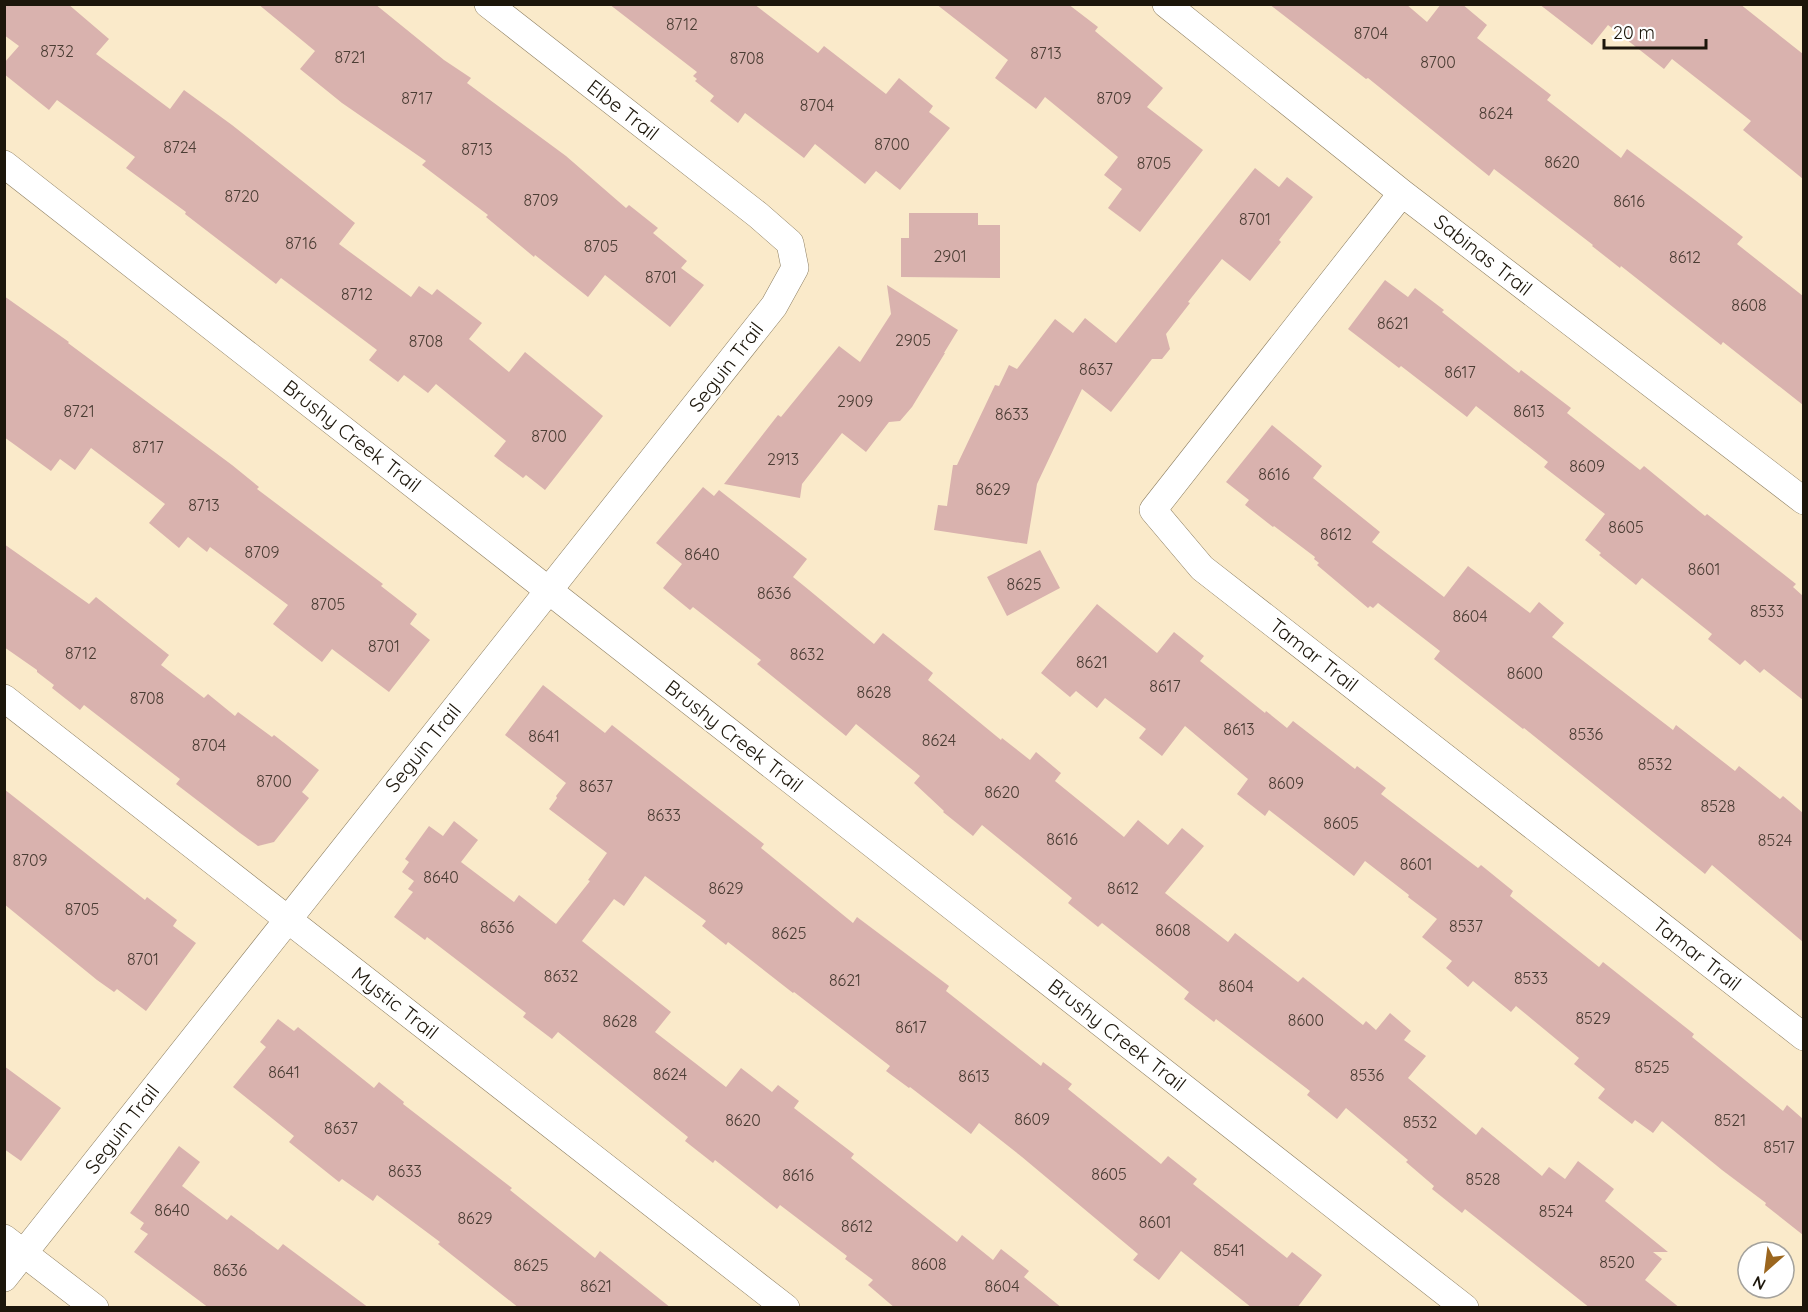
<svg xmlns="http://www.w3.org/2000/svg" width="1808" height="1312" font-family="Quicksand,sans-serif">
<style>
.building{fill:#d9b2ae}
.lines{fill:none;stroke-linecap:round;stroke-linejoin:round}
.street-casing{stroke:#8c7e61;stroke-width:28}
.street{stroke:#fff;stroke-width:27}
.labels{text-anchor:middle;stroke-width:4.5;stroke-linejoin:round;paint-order:stroke}
.number-label{font-size:16px;fill:#4b3d34}
.street-label{font-size:20px;fill:#1c160b;stroke:#fff}
</style>
<rect width="100%" height="100%" fill="#faeaca"/>
<!-- building -->
<path class="building" d="M 4,4 L 68,4 L 109,39 L 96,54 L 170,109 L 184,90 L 232,125 L 355,223 L 339,244 L 411,297 L 419,286 L 432,295 L 437,289 L 482,323 L 469,339 L 509,372 L 525,352 L 603,416 L 545,490 L 526,475 L 523,478 L 494,456 L 506,441 L 436,384 L 428,393 L 404,375 L 398,382 L 369,360 L 377,350 L 281,278 L 276,284 L 185,214 L 186,212 L 126,168 L 135,157 L 57,100 L 49,110 L 4,74 L 4,63 L 19,46 L 4,35 Z
M 258,4 L 375,4 L 444,60 L 471,78 L 467,83 L 566,156 L 626,208 L 629,205 L 658,228 L 653,233 L 687,261 L 681,268 L 704,285 L 670,327 L 605,275 L 588,297 L 535,255 L 534,257 L 486,217 L 488,215 L 422,165 L 426,161 L 342,103 L 300,69 L 315,51 Z
M 609,4 L 754,4 L 818,53 L 824,46 L 886,94 L 899,78 L 933,106 L 929,112 L 950,128 L 900,190 L 876,171 L 865,184 L 815,144 L 804,158 L 745,113 L 738,123 L 710,101 L 714,96 L 695,81 L 697,79 L 693,76 L 697,72 Z
M 936,4 L 1068,4 L 1098,27 L 1095,31 L 1163,88 L 1147,107 L 1203,150 L 1140,232 L 1108,208 L 1122,189 L 1104,175 L 1118,157 L 1045,97 L 1036,109 L 995,78 L 1008,60 Z
M 1269,4 L 1406,4 L 1427,22 L 1441,4 L 1462,4 L 1487,25 L 1477,38 L 1551,95 L 1547,100 L 1621,158 L 1627,149 L 1695,200 L 1743,237 L 1737,244 L 1803,296 L 1803,405 L 1723,342 L 1721,345 L 1621,266 L 1620,268 L 1592,246 L 1593,245 L 1494,169 L 1489,176 L 1368,78 L 1366,79 Z
M 1539,4 L 1740,4 L 1803,54 L 1803,179 L 1743,130 L 1751,121 L 1672,59 L 1664,69 L 1608,25 L 1592,45 Z
M 1255,168 L 1279,187 L 1287,177 L 1313,197 L 1279,240 L 1281,242 L 1250,281 L 1222,259 L 1188,302 L 1190,303 L 1166,334 L 1170,349 L 1162,359 L 1152,359 L 1111,412 L 1082,389 L 1037,484 L 1027,544 L 934,530 L 938,505 L 947,506 L 953,465 L 957,465 L 995,385 L 999,386 L 1009,365 L 1017,369 L 1055,319 L 1073,333 L 1085,318 L 1116,343 Z
M 909,213 L 978,213 L 978,225 L 1000,225 L 1000,278 L 901,277 L 901,238 L 909,238 Z
M 1385,280 L 1408,297 L 1415,288 L 1444,310 L 1442,312 L 1519,373 L 1521,370 L 1571,408 L 1567,413 L 1640,470 L 1644,466 L 1705,516 L 1707,514 L 1796,584 L 1793,587 L 1803,596 L 1803,700 L 1764,669 L 1760,673 L 1745,660 L 1740,665 L 1708,639 L 1712,634 L 1642,578 L 1636,585 L 1599,555 L 1601,553 L 1585,540 L 1605,514 L 1544,467 L 1548,462 L 1476,406 L 1467,417 L 1401,366 L 1399,368 L 1348,329 Z
M 887,285 L 958,330 L 944,353 L 945,353 L 912,407 L 900,421 L 889,422 L 866,452 L 842,433 L 802,484 L 800,498 L 724,484 L 778,415 L 781,417 L 839,346 L 860,362 L 891,314 Z
M 4,296 L 69,342 L 68,343 L 232,465 L 259,487 L 257,489 L 383,584 L 381,586 L 417,614 L 410,624 L 430,640 L 389,692 L 332,649 L 322,662 L 273,624 L 288,605 L 210,547 L 207,552 L 188,537 L 179,548 L 149,523 L 165,504 L 91,448 L 75,470 L 60,459 L 51,471 L 4,437 Z
M 1272,425 L 1322,466 L 1313,478 L 1380,532 L 1372,542 L 1444,597 L 1468,566 L 1530,613 L 1539,602 L 1564,623 L 1552,637 L 1673,730 L 1676,725 L 1735,771 L 1739,766 L 1780,799 L 1783,796 L 1803,813 L 1803,942 L 1712,865 L 1705,874 L 1524,728 L 1523,729 L 1434,659 L 1440,651 L 1378,603 L 1373,608 L 1370,606 L 1368,608 L 1317,565 L 1319,563 L 1314,559 L 1315,557 L 1274,526 L 1273,527 L 1245,505 L 1249,500 L 1226,482 Z
M 703,487 L 714,496 L 719,490 L 807,559 L 793,577 L 809,590 L 874,644 L 883,633 L 933,673 L 928,680 L 1001,740 L 1002,738 L 1030,760 L 1036,752 L 1061,773 L 1055,781 L 1124,837 L 1138,820 L 1168,845 L 1182,828 L 1204,846 L 1165,893 L 1228,942 L 1235,933 L 1298,982 L 1303,977 L 1363,1025 L 1366,1021 L 1376,1030 L 1390,1013 L 1411,1031 L 1404,1040 L 1426,1056 L 1408,1078 L 1476,1135 L 1482,1127 L 1542,1176 L 1549,1167 L 1565,1179 L 1578,1161 L 1614,1189 L 1605,1201 L 1668,1252 L 1653,1252 L 1662,1259 L 1645,1280 L 1680,1308 L 1590,1308 L 1465,1209 L 1462,1213 L 1432,1189 L 1434,1186 L 1406,1162 L 1408,1160 L 1346,1108 L 1337,1119 L 1307,1095 L 1310,1091 L 1216,1019 L 1214,1022 L 1184,999 L 1189,992 L 1102,923 L 1098,927 L 1068,903 L 1072,898 L 982,825 L 973,836 L 943,812 L 944,811 L 914,783 L 920,776 L 856,724 L 846,736 L 757,664 L 761,660 L 693,607 L 690,610 L 663,588 L 682,564 L 656,543 Z
M 4,544 L 89,604 L 96,597 L 169,655 L 161,665 L 204,698 L 208,694 L 235,716 L 238,712 L 272,737 L 274,735 L 319,770 L 302,792 L 309,798 L 274,842 L 258,846 L 240,833 L 176,784 L 180,779 L 84,705 L 80,710 L 52,688 L 54,685 L 37,672 L 37,670 L 4,647 Z
M 1040,550 L 1060,588 L 1007,616 L 987,577 Z
M 1097,604 L 1157,653 L 1174,632 L 1204,656 L 1200,661 L 1265,713 L 1266,711 L 1287,728 L 1293,721 L 1355,769 L 1357,766 L 1386,788 L 1381,794 L 1478,868 L 1481,865 L 1513,891 L 1510,896 L 1599,967 L 1603,962 L 1694,1034 L 1692,1037 L 1783,1111 L 1787,1105 L 1803,1119 L 1803,1235 L 1765,1205 L 1766,1203 L 1722,1170 L 1662,1121 L 1653,1133 L 1635,1120 L 1632,1124 L 1598,1098 L 1605,1089 L 1574,1064 L 1579,1058 L 1516,1006 L 1511,1012 L 1473,981 L 1468,987 L 1446,968 L 1452,961 L 1422,937 L 1437,919 L 1408,897 L 1409,895 L 1365,861 L 1354,876 L 1269,810 L 1265,816 L 1237,794 L 1248,779 L 1185,726 L 1162,756 L 1139,738 L 1146,729 L 1105,698 L 1097,708 L 1076,691 L 1070,697 L 1041,673 Z
M 543,685 L 605,733 L 612,725 L 764,844 L 761,848 L 853,923 L 857,917 L 949,986 L 946,991 L 1041,1066 L 1043,1062 L 1072,1084 L 1068,1089 L 1161,1164 L 1168,1156 L 1197,1179 L 1193,1184 L 1287,1258 L 1292,1252 L 1322,1275 L 1297,1308 L 1252,1308 L 1181,1251 L 1159,1280 L 1133,1260 L 1138,1254 L 1022,1157 L 979,1123 L 971,1134 L 910,1087 L 909,1088 L 886,1071 L 890,1066 L 794,992 L 793,993 L 728,942 L 726,945 L 702,926 L 706,921 L 645,876 L 624,906 L 614,899 L 582,941 L 671,1012 L 655,1032 L 726,1087 L 741,1068 L 772,1092 L 778,1085 L 799,1101 L 794,1108 L 854,1154 L 851,1158 L 957,1242 L 962,1235 L 993,1260 L 1001,1249 L 1029,1271 L 1024,1277 L 1062,1308 L 895,1308 L 868,1285 L 873,1280 L 845,1259 L 847,1256 L 780,1205 L 777,1209 L 715,1160 L 713,1163 L 685,1141 L 688,1137 L 558,1032 L 552,1039 L 523,1017 L 526,1013 L 427,937 L 425,940 L 394,917 L 413,892 L 408,889 L 414,881 L 402,872 L 409,862 L 405,859 L 429,826 L 443,836 L 454,821 L 478,840 L 461,862 L 514,902 L 519,895 L 556,924 L 590,881 L 588,880 L 607,853 L 549,809 L 557,798 L 556,796 L 566,783 L 505,735 Z
M 4,789 L 145,900 L 147,897 L 177,920 L 173,926 L 196,943 L 146,1011 L 117,989 L 114,992 L 97,980 L 4,904 Z
M 278,1019 L 294,1031 L 298,1027 L 374,1088 L 379,1082 L 404,1102 L 403,1104 L 512,1188 L 510,1190 L 595,1258 L 600,1251 L 671,1308 L 519,1308 L 438,1244 L 440,1242 L 377,1195 L 373,1201 L 342,1179 L 339,1182 L 289,1142 L 294,1136 L 233,1087 L 266,1047 L 260,1042 Z
M 4,1066 L 61,1108 L 21,1161 L 4,1149 Z
M 179,1146 L 200,1162 L 182,1186 L 227,1220 L 231,1215 L 278,1250 L 283,1244 L 369,1308 L 209,1308 L 134,1252 L 148,1234 L 140,1229 L 144,1223 L 130,1213 Z"/>
<g class="lines">
<!-- street casing -->
<g class="street-casing">
<path id="street" d="M 1166,4 L 1402,193 L 1804,501
M 4,164 L 1465,1308
M 1402,193 L 1153,510 L 1202,568 L 1804,1037
M 4,698 L 786,1308
M 4,1238 L 95,1308
M 4,1278 L 774,306 L 795,268 L 790,243 L 758,215 L 488,4"/>
</g>
<!-- street -->
<use href="#street" class="street"/>
</g>
<g class="labels">
<!-- number labels -->
<g class="number-label">
<text x="682" y="30">8712</text>
<text x="1371" y="39">8704</text>
<text x="57" y="57">8732</text>
<text x="1046" y="59">8713</text>
<text x="350" y="63">8721</text>
<text x="747" y="64">8708</text>
<text x="1438" y="68">8700</text>
<text x="417" y="104">8717</text>
<text x="1114" y="104">8709</text>
<text x="817" y="111">8704</text>
<text x="1496" y="119">8624</text>
<text x="892" y="150">8700</text>
<text x="180" y="153">8724</text>
<text x="477" y="155">8713</text>
<text x="1562" y="168">8620</text>
<text x="1154" y="169">8705</text>
<text x="242" y="202">8720</text>
<text x="541" y="206">8709</text>
<text x="1629" y="207">8616</text>
<text x="1255" y="225">8701</text>
<text x="301" y="249">8716</text>
<text x="601" y="252">8705</text>
<text x="950" y="262">2901</text>
<text x="1685" y="263">8612</text>
<text x="661" y="283">8701</text>
<text x="357" y="300">8712</text>
<text x="1749" y="311">8608</text>
<text x="1393" y="329">8621</text>
<text x="913" y="346">2905</text>
<text x="426" y="347">8708</text>
<text x="1096" y="375">8637</text>
<text x="1460" y="378">8617</text>
<text x="855" y="407">2909</text>
<text x="79" y="417">8721</text>
<text x="1529" y="417">8613</text>
<text x="1012" y="420">8633</text>
<text x="549" y="442">8700</text>
<text x="148" y="453">8717</text>
<text x="783" y="465">2913</text>
<text x="1587" y="472">8609</text>
<text x="1274" y="480">8616</text>
<text x="993" y="495">8629</text>
<text x="204" y="511">8713</text>
<text x="1626" y="533">8605</text>
<text x="1336" y="540">8612</text>
<text x="262" y="558">8709</text>
<text x="702" y="560">8640</text>
<text x="1704" y="575">8601</text>
<text x="1024" y="590">8625</text>
<text x="774" y="599">8636</text>
<text x="328" y="610">8705</text>
<text x="1767" y="617">8533</text>
<text x="1470" y="622">8604</text>
<text x="384" y="652">8701</text>
<text x="81" y="659">8712</text>
<text x="807" y="660">8632</text>
<text x="1092" y="668">8621</text>
<text x="1525" y="679">8600</text>
<text x="1165" y="692">8617</text>
<text x="874" y="698">8628</text>
<text x="147" y="704">8708</text>
<text x="1239" y="735">8613</text>
<text x="1586" y="740">8536</text>
<text x="544" y="742">8641</text>
<text x="939" y="746">8624</text>
<text x="209" y="751">8704</text>
<text x="1655" y="770">8532</text>
<text x="274" y="787">8700</text>
<text x="1286" y="789">8609</text>
<text x="596" y="792">8637</text>
<text x="1002" y="798">8620</text>
<text x="1718" y="812">8528</text>
<text x="664" y="821">8633</text>
<text x="1341" y="829">8605</text>
<text x="1062" y="845">8616</text>
<text x="1775" y="846">8524</text>
<text x="30" y="866">8709</text>
<text x="1416" y="870">8601</text>
<text x="441" y="883">8640</text>
<text x="726" y="894">8629</text>
<text x="1123" y="894">8612</text>
<text x="82" y="915">8705</text>
<text x="1466" y="932">8537</text>
<text x="497" y="933">8636</text>
<text x="1173" y="936">8608</text>
<text x="789" y="939">8625</text>
<text x="143" y="965">8701</text>
<text x="561" y="982">8632</text>
<text x="1531" y="984">8533</text>
<text x="845" y="986">8621</text>
<text x="1236" y="992">8604</text>
<text x="1593" y="1024">8529</text>
<text x="1306" y="1026">8600</text>
<text x="620" y="1027">8628</text>
<text x="911" y="1033">8617</text>
<text x="1652" y="1073">8525</text>
<text x="284" y="1078">8641</text>
<text x="670" y="1080">8624</text>
<text x="1367" y="1081">8536</text>
<text x="974" y="1082">8613</text>
<text x="1032" y="1125">8609</text>
<text x="743" y="1126">8620</text>
<text x="1730" y="1126">8521</text>
<text x="1420" y="1128">8532</text>
<text x="341" y="1134">8637</text>
<text x="1779" y="1153">8517</text>
<text x="405" y="1177">8633</text>
<text x="1109" y="1180">8605</text>
<text x="798" y="1181">8616</text>
<text x="1483" y="1185">8528</text>
<text x="172" y="1216">8640</text>
<text x="1556" y="1217">8524</text>
<text x="475" y="1224">8629</text>
<text x="1155" y="1228">8601</text>
<text x="857" y="1232">8612</text>
<text x="1229" y="1256">8541</text>
<text x="1617" y="1268">8520</text>
<text x="929" y="1270">8608</text>
<text x="531" y="1271">8625</text>
<text x="230" y="1276">8636</text>
<text x="596" y="1292">8621</text>
<text x="1002" y="1292">8604</text>
</g>
<!-- street labels -->
<g class="street-label">
<text transform="translate(623 110) rotate(38)" y="7">Elbe Trail</text>
<text transform="translate(1483 255) rotate(38)" y="7">Sabinas Trail</text>
<text transform="translate(726 367) rotate(-52)" y="7">Seguin Trail</text>
<text transform="translate(352 436) rotate(38)" y="7">Brushy Creek Trail</text>
<text transform="translate(1314 655) rotate(38)" y="7">Tamar Trail</text>
<text transform="translate(734 736) rotate(38)" y="7">Brushy Creek Trail</text>
<text transform="translate(423 748) rotate(-51)" y="7">Seguin Trail</text>
<text transform="translate(1697 954) rotate(38)" y="7">Tamar Trail</text>
<text transform="translate(395 1003) rotate(38)" y="7">Mystic Trail</text>
<text transform="translate(1117 1035) rotate(38)" y="7">Brushy Creek Trail</text>
<text transform="translate(122 1129) rotate(-52)" y="7">Seguin Trail</text>
</g>
</g>
<!-- border -->
<rect width="1808" height="1312" fill="none" stroke="#1c160b" stroke-width="12"/>
<!-- north arrow -->
<g transform="translate(1766 1270) rotate(208)"><circle r="28" fill="#ffffff" stroke="#a4a29d" stroke-width="1.5"/>
<path d="M0-4.5L10 22L0 15L-10 22Z" fill="#9b661e"/>
<text y="-9" font-size="16" font-weight="bold" text-anchor="middle" fill="#1c160b">N</text>
</g>
<!-- scale -->
<path d="M1604 39v9h102v-9" fill="none" stroke="#1c160b" stroke-width="3"/>
<text x="1613" y="39" font-size="18" fill="#1c160b" stroke="#ffffff" stroke-width="4.5" paint-order="stroke">20 m</text>
</svg>
